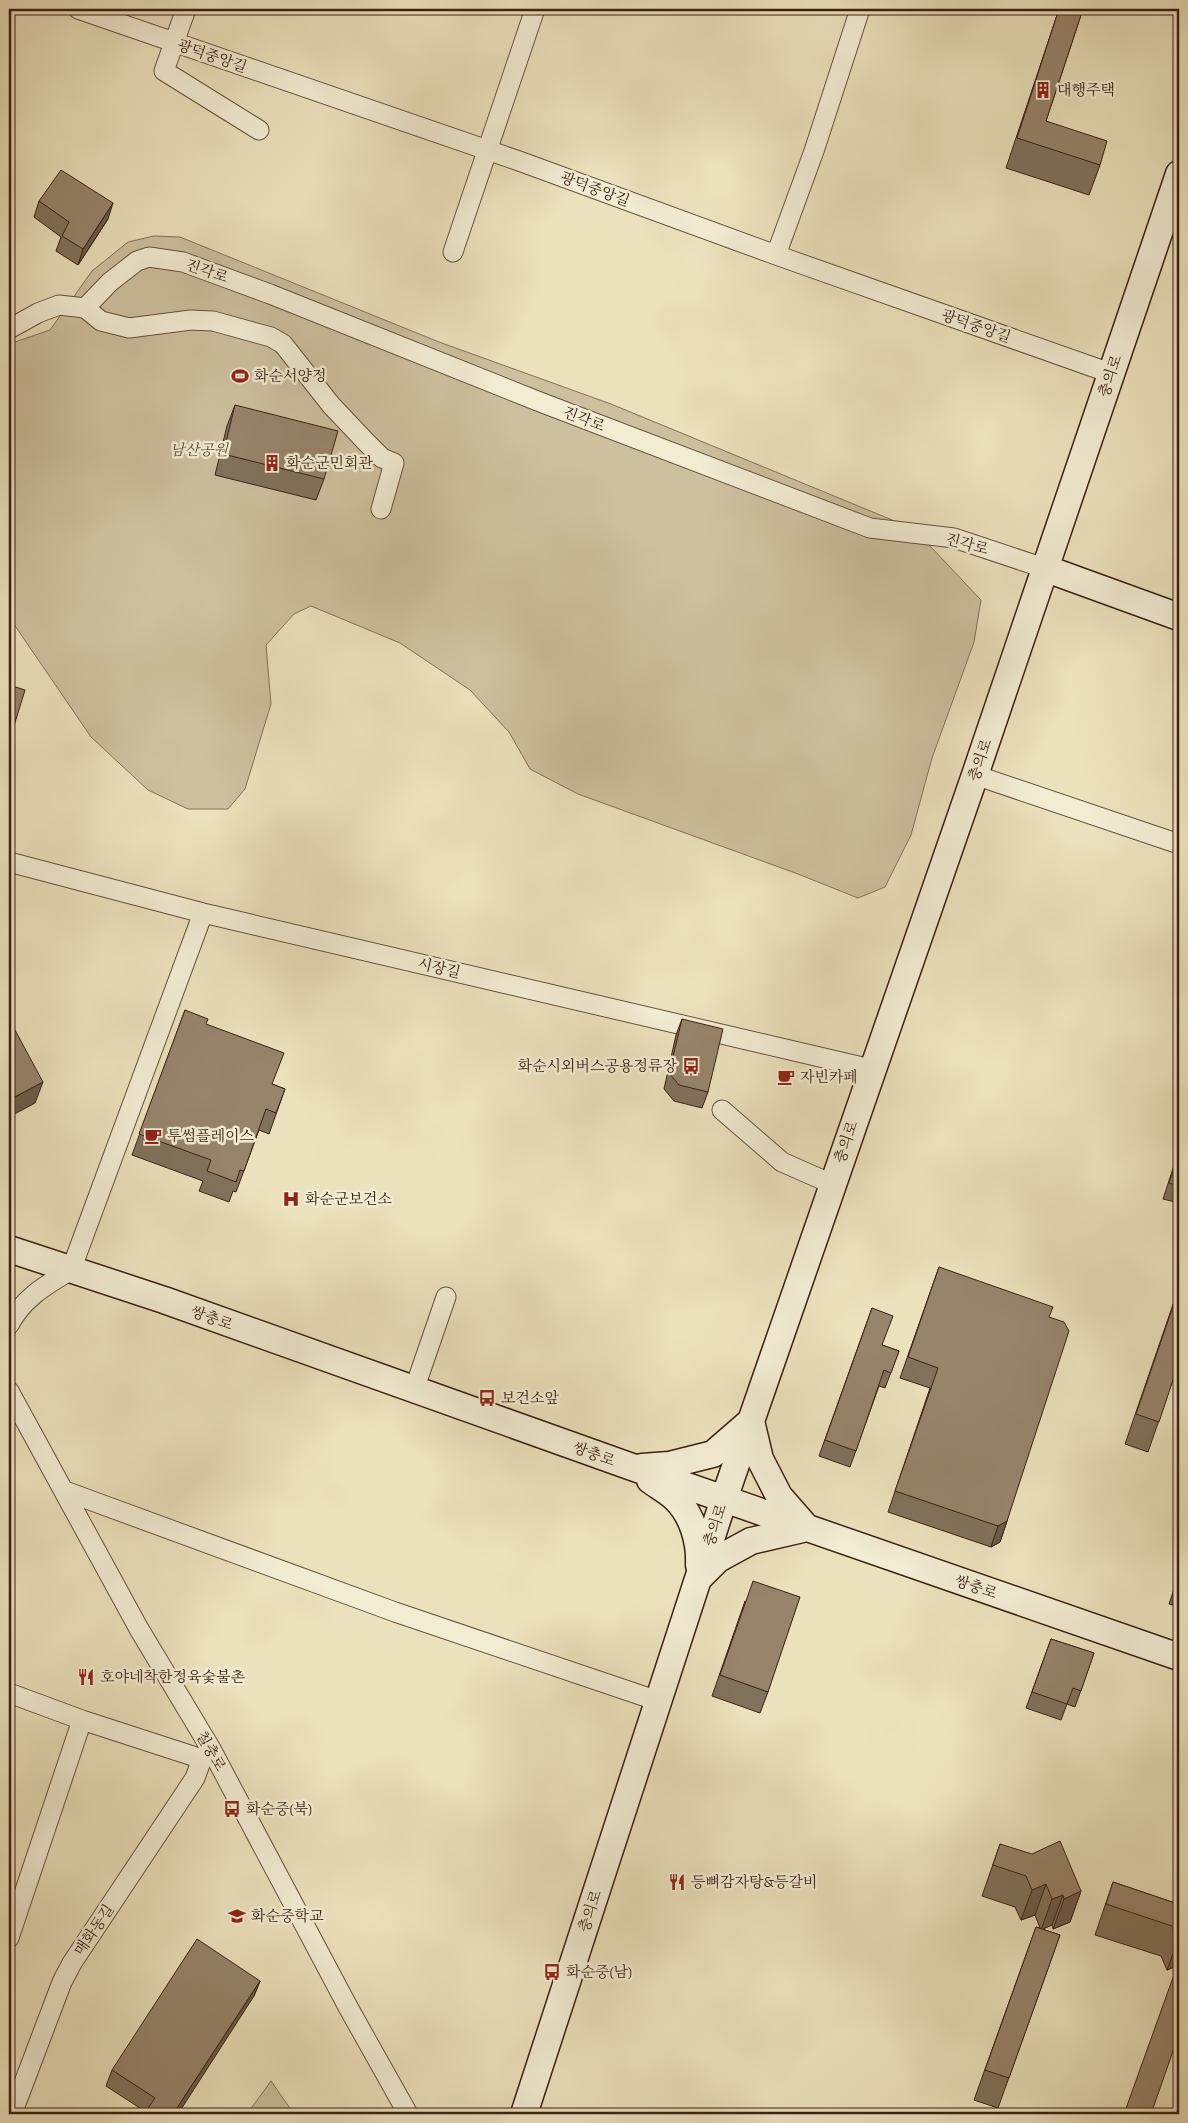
<svg xmlns="http://www.w3.org/2000/svg" width="1188" height="2123" font-family="Alegreya,'Noto Serif KR',serif">
<style>
.green{fill:#cdc09f;stroke:#847059}
.lines{fill:none;stroke-linecap:round;stroke-linejoin:round}
.street-casing{stroke:#66503d;stroke-width:21}
.secondary-casing{stroke:#3a2013;stroke-width:29}
.street{stroke:#f2ecd3;stroke-width:19}
.secondary{stroke:#f2ecd3;stroke-width:26}
.wall{fill:#81725c;stroke:#3a2013}
.shaded-wall{fill:#695c4b;stroke:#3a2013}
.building{fill:#96846b;stroke:#3a2013}
.labels{text-anchor:middle;stroke-width:5;stroke-linejoin:round;paint-order:stroke}
.street-label{font-size:15px;fill:#3a2013;stroke:#f2ecd3}
.poi-label{font-size:15px;fill:#3a2013;stroke:#f2ecd3;text-anchor:start}
.park-label{font-size:15px;font-style:italic;fill:#5f4836;stroke:#f2ecd3}
</style>
<rect width="100%" height="100%" fill="#ebe1bc"/>
<filter id="stains"><feTurbulence type="fractalNoise" baseFrequency=".004" numOctaves="4"/><feColorMatrix values="0 0 0 0 .2 0 0 0 0 .09 0 0 0 0 .02 0 0 0 .5 -.17"/></filter>
<radialGradient id="worn" r=".72"><stop offset=".6" stop-color="#630" stop-opacity="0"/><stop offset="1" stop-color="#630" stop-opacity=".3"/></radialGradient>
<!-- green -->
<path class="green" d="M 154,236 L 180,237 L 439,342 L 611,404 L 914,529 L 981,600 L 974,642 L 932,758 L 911,835 L 885,887 L 858,898 L 798,874 L 578,794 L 530,769 L 509,732 L 470,690 L 400,643 L 311,606 L 294,614 L 266,645 L 271,704 L 245,789 L 228,809 L 188,809 L 148,790 L 91,737 L 9,617 L 9,344 L 50,330 L 92,271 L 128,242 Z
M 271,2081 L 294,2114 L 247,2114 Z"/>
<g class="lines">
<!-- street casing -->
<g class="street-casing">
<path id="street" d="M 78,9 L 519,161 L 776,255 L 1110,373
M 186,9 L 164,71 L 259,130
M 453,252 L 535,9
M 776,255 L 814,151 L 860,9
M 85,308 L 101,321 L 129,328 L 191,320 L 213,321 L 271,337 L 283,344 L 331,405 L 366,442 L 382,458 L 394,463 L 381,509
M 9,329 L 38,313 L 59,305 L 85,308 L 110,282 L 137,261 L 149,257 L 183,262 L 270,294 L 540,402 L 870,528 L 954,538 L 1044,568
M 975,775 L 1179,844
M 9,862 L 203,913 L 871,1069
M 722,1110 L 782,1162 L 832,1184
M 9,1325 C 23,1298 46,1285 71,1270 L 203,913
M 414,1390 L 446,1297
M 9,1391 L 139,1629 L 211,1749 L 348,2007 L 408,2114
M 65,1491 L 395,1612 L 658,1701
M 9,1693 L 82,1720 L 202,1759 L 210,1750
M 9,1938 L 82,1720
M 12,2114 L 62,1982 L 72,1963 L 195,1778 L 202,1759"/>
</g>
<!-- secondary casing -->
<g class="secondary-casing">
<path id="secondary" d="M 1044,568 L 1179,617
M 9,1249 L 164,1300 L 632,1467 L 1179,1657
M 642,1467 L 669,1465 L 713,1454 L 751,1421 L 760,1459 L 779,1496 L 807,1528 L 751,1541 L 718,1559 L 699,1578
M 650,1480 C 658,1486 669,1492 676,1499 C 693,1516 700,1542 699,1565
M 524,2114 L 724,1499 L 975,775 L 1179,174"/>
</g>
<!-- street -->
<use href="#street" class="street"/>
<!-- secondary -->
<use href="#secondary" class="secondary"/>
</g>
<!-- wall -->
<path class="wall" d="M 1059,9 L 1083,9 L 1046,121 L 1100,165 L 1089,195 L 1006,168 Z
M 39,201 L 108,219 L 78,265 L 56,251 L 61,237 L 34,217 Z
M 235,405 L 324,479 L 316,500 L 215,475 L 227,426 Z
M 185,1010 L 206,1025 L 272,1084 L 285,1089 L 269,1134 L 259,1130 L 236,1192 L 233,1191 L 229,1202 L 199,1191 L 203,1181 L 132,1155 Z
M 682,1019 L 708,1092 L 702,1108 L 674,1101 L 664,1089 L 676,1035 Z
M 1179,1150 L 1179,1203 L 1163,1199 Z
M 939,1267 L 1049,1317 L 1007,1521 L 1000,1542 L 991,1547 L 888,1512 L 930,1388 L 900,1378 Z
M 1179,1287 L 1179,1362 L 1148,1452 L 1125,1444 Z
M 872,1308 L 882,1345 L 899,1351 L 885,1388 L 879,1386 L 850,1467 L 819,1456 Z
M 1179,1574 L 1179,1607 L 1169,1604 Z
M 745,1601 L 768,1692 L 760,1713 L 712,1696 Z
M 1051,1639 L 1094,1653 L 1075,1707 L 1067,1704 L 1061,1720 L 1026,1708 Z
M 1000,1844 L 1081,1891 L 1070,1922 L 1053,1929 L 1052,1925 L 1042,1929 L 1060,1935 L 998,2108 L 974,2100 L 1036,1927 L 1040,1928 L 1035,1915 L 1021,1920 L 1015,1907 L 982,1896 Z
M 1113,1882 L 1178,1904 L 1179,1903 L 1179,1965 L 1167,1970 L 1161,1956 L 1095,1935 Z
M 260,1981 L 254,1996 L 146,2112 L 106,2086 L 112,2070 Z"/>
<!-- shaded-wall -->
<path class="shaded-wall" d="M 14,147 L 9,161 L 9,154 Z
M 113,203 L 108,219 L 78,265 L 83,249 Z
M 43,1082 L 35,1103 L 9,1117 L 9,1100 Z
M 1007,1521 L 1000,1542 L 991,1547 L 998,1526 Z
M 1046,1884 L 1035,1915 L 1021,1920 L 1032,1890 Z
M 1081,1891 L 1070,1922 L 1053,1929 L 1064,1899 Z
M 1063,1895 L 1052,1925 L 1041,1930 L 1052,1899 Z
M 1179,1939 L 1179,1965 L 1167,1970 L 1178,1940 Z
M 260,1981 L 254,1996 L 178,2114 L 173,2114 Z"/>
<!-- building -->
<path class="building" d="M 1059,9 L 1083,9 L 1046,121 L 1107,141 L 1100,165 L 1017,138 Z
M 9,144 L 14,147 L 9,154 Z
M 61,170 L 113,203 L 83,249 L 62,236 L 69,222 L 39,201 Z
M 235,405 L 338,431 L 324,479 L 223,454 Z
M 9,685 L 25,690 L 9,742 Z
M 185,1010 L 208,1019 L 206,1024 L 284,1053 L 272,1084 L 285,1089 L 276,1113 L 266,1109 L 244,1171 L 240,1170 L 236,1182 L 207,1171 L 211,1160 L 139,1134 Z
M 9,1019 L 43,1082 L 9,1100 Z
M 682,1019 L 723,1029 L 708,1092 L 679,1085 L 669,1073 Z
M 1179,1152 L 1179,1186 L 1169,1183 Z
M 939,1267 L 1053,1307 L 1049,1317 L 1064,1322 L 1069,1331 L 1007,1521 L 998,1526 L 895,1491 L 938,1368 L 908,1357 Z
M 1179,1289 L 1179,1362 L 1159,1422 L 1136,1414 Z
M 872,1308 L 893,1316 L 882,1345 L 899,1351 L 891,1373 L 884,1370 L 856,1451 L 825,1440 Z
M 753,1581 L 800,1597 L 768,1692 L 720,1675 Z
M 1051,1639 L 1094,1653 L 1081,1691 L 1073,1688 L 1067,1704 L 1032,1692 Z
M 1060,1841 L 1081,1891 L 1064,1899 L 1063,1895 L 1052,1899 L 1046,1884 L 1032,1890 L 1026,1876 L 993,1865 L 1000,1844 L 1032,1854 Z
M 1113,1882 L 1178,1904 L 1179,1903 L 1179,1939 L 1178,1940 L 1172,1926 L 1106,1904 Z
M 1036,1927 L 1060,1935 L 1009,2078 L 985,2070 Z
M 197,1939 L 260,1981 L 173,2114 L 144,2114 L 155,2098 L 112,2070 Z
M 1175,1972 L 1179,1973 L 1179,2034 L 1151,2114 L 1124,2114 Z"/>
<!-- icons -->
<defs>
<g id="building-bare" transform="scale(1.35)"><path d="M-4-6H4V6H1V3H-1V6H-4ZM-2.5-4.3h1.7v1.8h-1.7ZM.8-4.3h1.7v1.8H.8ZM-2.5-1h1.7V.8h-1.7ZM.8-1h1.7V.8H.8Z" fill="#8f2418" stroke="#f2ecd3" stroke-width="2.5" paint-order="stroke"/></g>
<g id="stadium-bare" transform="scale(1.35)"><path d="M0-5a6.5 5 0 1 0 0 10a6.5 5 0 1 0 0-10ZM-3.5-1.8h7v3.6h-7Z" fill="#8f2418" stroke="#f2ecd3" stroke-width="2.5" paint-order="stroke"/></g>
<g id="bus-bare" transform="scale(1.35)"><path d="M-5-6H5V4H4V6H2V4H-2V6H-4V4H-5ZM-3.5-4V0h7V-4ZM-3.5 1.2v1.5H-2V1.2ZM2 1.2v1.5H3.5V1.2Z" fill="#8f2418" stroke="#f2ecd3" stroke-width="2.5" paint-order="stroke"/></g>
<g id="cafe-bare" transform="scale(1.35)"><path d="M-5.5-4.5H6V0H3Q3 3.5 0 3.5H-2.5Q-5.5 3.5-5.5 0ZM3-3.2v2h1.7v-2ZM-6 4.5H4V6H-6Z" fill="#8f2418" stroke="#f2ecd3" stroke-width="2.5" paint-order="stroke"/></g>
<g id="hospital-bare" transform="scale(1.35)"><path d="M-5-5h3v3.5h4V-5h3V5h-3V1.5h-4V5h-3Z" fill="#8f2418" stroke="#f2ecd3" stroke-width="2.5" paint-order="stroke"/></g>
<g id="restaurant-bare" transform="scale(1.35)"><path d="M-5-6h1v4h1v-4h1v4h1v-4h1v5L-1.5 .5V6h-2V.5L-5-1ZM5-6V6H3V1.5H1.5Q1.5-4 5-6Z" fill="#8f2418" stroke="#f2ecd3" stroke-width="2.5" paint-order="stroke"/></g>
<g id="school-bare" transform="scale(1.35)"><path d="M0-5L7-2L0 1L-7-2ZM-4 1L0 2.5L4 1V4Q0 6-4 4Z" fill="#8f2418" stroke="#f2ecd3" stroke-width="2.5" paint-order="stroke"/></g>
</defs>
<g fill-rule="evenodd">
<use href="#building-bare" x="1043" y="90"/>
<use href="#stadium-bare" x="240" y="376"/>
<use href="#building-bare" x="272" y="463"/>
<use href="#bus-bare" x="691" y="1066"/>
<use href="#cafe-bare" x="786" y="1077"/>
<use href="#cafe-bare" x="153" y="1136"/>
<use href="#hospital-bare" x="291" y="1199"/>
<use href="#bus-bare" x="487" y="1398"/>
<use href="#restaurant-bare" x="86" y="1677"/>
<use href="#bus-bare" x="232" y="1809"/>
<use href="#restaurant-bare" x="677" y="1882"/>
<use href="#school-bare" x="237" y="1916"/>
<use href="#bus-bare" x="552" y="1972"/>
</g>
<g class="labels">
<!-- street labels -->
<g class="street-label">
<text transform="translate(212 56) rotate(19)" y="5">광덕중앙길</text>
<text transform="translate(595 189) rotate(20)" y="5">광덕중앙길</text>
<text transform="translate(207 271) rotate(19)" y="5">진각로</text>
<text transform="translate(976 326) rotate(19)" y="5">광덕중앙길</text>
<text transform="translate(1110 376) rotate(-71)" y="5">충의로</text>
<text transform="translate(584 419) rotate(21)" y="5">진각로</text>
<text transform="translate(967 544) rotate(15)" y="5">진각로</text>
<text transform="translate(980 760) rotate(-71)" y="5">충의로</text>
<text transform="translate(439 968) rotate(13)" y="5">시장길</text>
<text transform="translate(846 1142) rotate(-71)" y="5">충의로</text>
<text transform="translate(212 1318) rotate(20)" y="5">쌍충로</text>
<text transform="translate(594 1454) rotate(20)" y="5">쌍충로</text>
<text transform="translate(715 1525) rotate(-72)" y="5">충의로</text>
<text transform="translate(976 1587) rotate(19)" y="5">쌍충로</text>
<text transform="translate(211 1751) rotate(60)" y="5">칠충로</text>
<text transform="translate(590 1911) rotate(-72)" y="5">충의로</text>
<text transform="translate(94 1930) rotate(-56)" y="5">매화동길</text>
</g>
<!-- poi labels -->
<g class="poi-label">
<text x="1057" y="95">대행주택</text>
<text x="254" y="381">화순서양정</text>
<text x="286" y="468">화순군민회관</text>
<text x="677" y="1071" text-anchor="end">화순시외버스공용정류장</text>
<text x="800" y="1082">자빈카페</text>
<text x="167" y="1141">투썸플레이스</text>
<text x="305" y="1204">화순군보건소</text>
<text x="501" y="1403">보건소앞</text>
<text x="100" y="1682">호야네착한정육숯불촌</text>
<text x="246" y="1814">화순중(북)</text>
<text x="691" y="1887">등뼈감자탕&amp;등갈비</text>
<text x="251" y="1921">화순중학교</text>
<text x="566" y="1977">화순중(남)</text>
</g>
<!-- park labels -->
<g class="park-label">
<text x="199" y="455">남산공원</text>
</g>
</g>
<!-- margin -->
<rect width="1188" height="2123" fill="none" stroke="#ebe1bc" stroke-width="30"/>
<rect x="10" y="10" width="1168" height="2103" fill="none" stroke="#3a2013" stroke-width="2.5"/>
<rect x="15" y="15" width="1158" height="2093" fill="none" stroke="#3a2013"/>
<rect width="100%" height="100%" filter="url(#stains)"/>
<rect width="100%" height="100%" fill="url(#worn)"/>
</svg>
